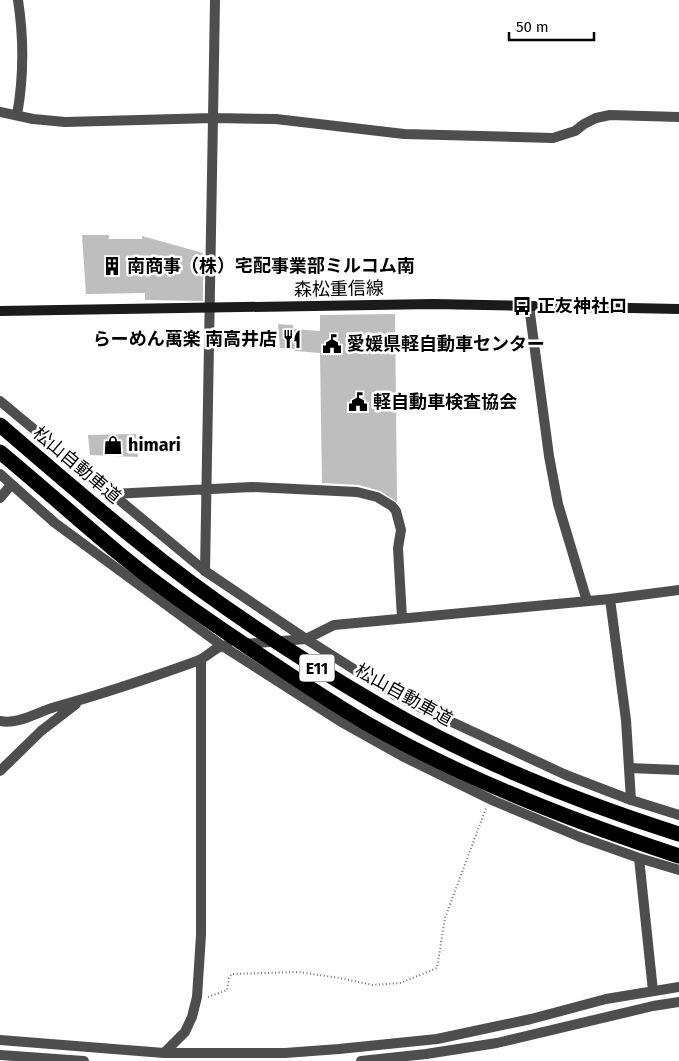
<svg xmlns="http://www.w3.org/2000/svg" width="679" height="1061" font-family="'Fira Sans','Noto Sans JP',sans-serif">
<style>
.building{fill:#bebebe}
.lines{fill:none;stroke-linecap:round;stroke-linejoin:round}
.path{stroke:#707070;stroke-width:2;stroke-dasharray:1 2.5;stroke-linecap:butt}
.minor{stroke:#4e4e4e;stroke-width:10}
.tertiary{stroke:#4e4e4e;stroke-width:10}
.secondary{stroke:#1b1b1b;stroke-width:10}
.motorway{stroke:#000;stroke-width:15}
.labels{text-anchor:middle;stroke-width:5;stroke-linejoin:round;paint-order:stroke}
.shield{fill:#fff;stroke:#4c4c4c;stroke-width:1}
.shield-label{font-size:16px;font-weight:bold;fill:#000}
.poi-label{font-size:18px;font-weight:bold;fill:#000;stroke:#fff;text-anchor:start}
.street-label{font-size:18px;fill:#000;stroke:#fff}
</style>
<rect width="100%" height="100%" fill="#fff"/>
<!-- building -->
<path class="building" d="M 82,235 L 109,235 L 109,239 L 142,239 L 142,236 L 203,253 L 203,301 L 145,300 L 145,293 L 86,294 Z
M 395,314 L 397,502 L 380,491 L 359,485 L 322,483 L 320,353 L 295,351 L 295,349 L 280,348 L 278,324 L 293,325 L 293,329 L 320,331 L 320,315 Z
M 136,434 L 138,457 L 90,455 L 88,435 Z"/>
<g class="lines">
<!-- path -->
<path class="path" d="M 208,997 L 227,990 L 229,978 L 232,974 L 299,972 L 339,978 L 373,985 L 400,983 L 437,968 L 445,918 L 486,808"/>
<!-- minor -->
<path class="minor" d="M 215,0 L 213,118 L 276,119 L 404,134 L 553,138 L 575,131 L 584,124 L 596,118 L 610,115 L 679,117
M 0,112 L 33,119 L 65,122 L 213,118 L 205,571
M 17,115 C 24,76 24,39 18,0
M 529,306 L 549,456 L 558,504 L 587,601
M 0,474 L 55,523 L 221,645 L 343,723 L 402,756 L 494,801 L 580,837 L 639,858 L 679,870
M 112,494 L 252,487 L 357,492 L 377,497 L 392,506 L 396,511 L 401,530 L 398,548 L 402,618
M 0,498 L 11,485
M 610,599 L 626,720 L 631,800
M 244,644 L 306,639 L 334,625 L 610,599 L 679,590
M 0,721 C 18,725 37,712 55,707 C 103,694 150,678 197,661 C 208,657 215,646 227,645
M 629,768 L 679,770
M 0,771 L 41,731 L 76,704
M 639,858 L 653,991
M 0,1040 L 164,1053 L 285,1053 L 339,1049 L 437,1039 L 531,1019 L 606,999 L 679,987
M 164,1053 L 185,1032 L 192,1017 L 197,997 L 201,935 L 201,660
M 0,1055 L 84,1061
M 361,1061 L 426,1054 L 497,1043 L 653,1006 L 679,1002"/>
<!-- tertiary -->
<path class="tertiary" d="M 0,401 L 205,571 L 306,639 L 398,697 L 566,775 L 631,800 L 679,815"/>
<!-- secondary -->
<path class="secondary" d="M 0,311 L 433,304 L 679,309"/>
<!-- motorway -->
<path class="motorway" d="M 0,425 C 44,463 89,502 135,539 C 208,599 295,656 377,704 C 471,759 575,801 679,834
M 0,452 C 41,486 81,522 122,556 C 161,588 203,617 245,645 C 285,672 325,699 366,723 C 464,779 572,821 679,856"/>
</g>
<!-- icons -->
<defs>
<g id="building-bare" transform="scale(1.5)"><path d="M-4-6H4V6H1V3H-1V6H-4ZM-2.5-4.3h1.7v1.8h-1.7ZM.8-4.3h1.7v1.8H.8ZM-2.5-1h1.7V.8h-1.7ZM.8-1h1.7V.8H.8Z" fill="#000" stroke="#fff" stroke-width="2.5" paint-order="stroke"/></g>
<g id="bus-bare" transform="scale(1.5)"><path d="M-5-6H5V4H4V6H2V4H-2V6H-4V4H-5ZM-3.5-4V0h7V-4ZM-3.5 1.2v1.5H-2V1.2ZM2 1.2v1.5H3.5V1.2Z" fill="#000" stroke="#fff" stroke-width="2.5" paint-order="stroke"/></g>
<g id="restaurant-bare" transform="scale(1.5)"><path d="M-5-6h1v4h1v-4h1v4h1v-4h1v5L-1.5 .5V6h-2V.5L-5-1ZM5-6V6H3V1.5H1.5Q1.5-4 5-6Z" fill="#000" stroke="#fff" stroke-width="2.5" paint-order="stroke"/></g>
<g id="civic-bare" transform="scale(1.5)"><path d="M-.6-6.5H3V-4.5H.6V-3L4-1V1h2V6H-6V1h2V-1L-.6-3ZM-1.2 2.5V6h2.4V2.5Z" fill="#000" stroke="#fff" stroke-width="2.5" paint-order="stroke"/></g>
<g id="shop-bare" transform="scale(1.5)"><path d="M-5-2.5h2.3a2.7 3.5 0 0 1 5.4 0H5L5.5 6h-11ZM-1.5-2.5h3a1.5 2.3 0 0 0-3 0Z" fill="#000" stroke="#fff" stroke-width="2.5" paint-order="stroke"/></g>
</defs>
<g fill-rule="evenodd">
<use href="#building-bare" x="112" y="266"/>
<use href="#bus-bare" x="522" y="306"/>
<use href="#restaurant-bare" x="292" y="339"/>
<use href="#civic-bare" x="332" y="344"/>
<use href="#civic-bare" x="358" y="402"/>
<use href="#shop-bare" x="113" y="445"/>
</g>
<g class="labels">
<!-- shield labels -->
<rect class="shield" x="299.5" y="654.5" width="35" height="27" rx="4"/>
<g class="shield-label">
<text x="317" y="674">E11</text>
</g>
<!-- poi labels -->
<g class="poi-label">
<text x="127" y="272">南商事（株）宅配事業部ミルコム南</text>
<text x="537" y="312">正友神社口</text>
<text x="277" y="345" text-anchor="end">らーめん萬楽 南高井店</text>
<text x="347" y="350">愛媛県軽自動車センター</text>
<text x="373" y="408">軽自動車検査協会</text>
<text x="128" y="451">himari</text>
</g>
<!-- street labels -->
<g class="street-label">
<text transform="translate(339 289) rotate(-1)" y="6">森松重信線</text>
<text transform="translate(77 465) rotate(40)" y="6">松山自動車道</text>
<text transform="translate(404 695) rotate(29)" y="6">松山自動車道</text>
</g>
</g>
<!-- scale -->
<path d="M509 32v8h85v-8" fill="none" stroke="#000000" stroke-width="2.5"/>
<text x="516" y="32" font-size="15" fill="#000000" stroke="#ffffff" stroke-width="4" paint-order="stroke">50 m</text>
</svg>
